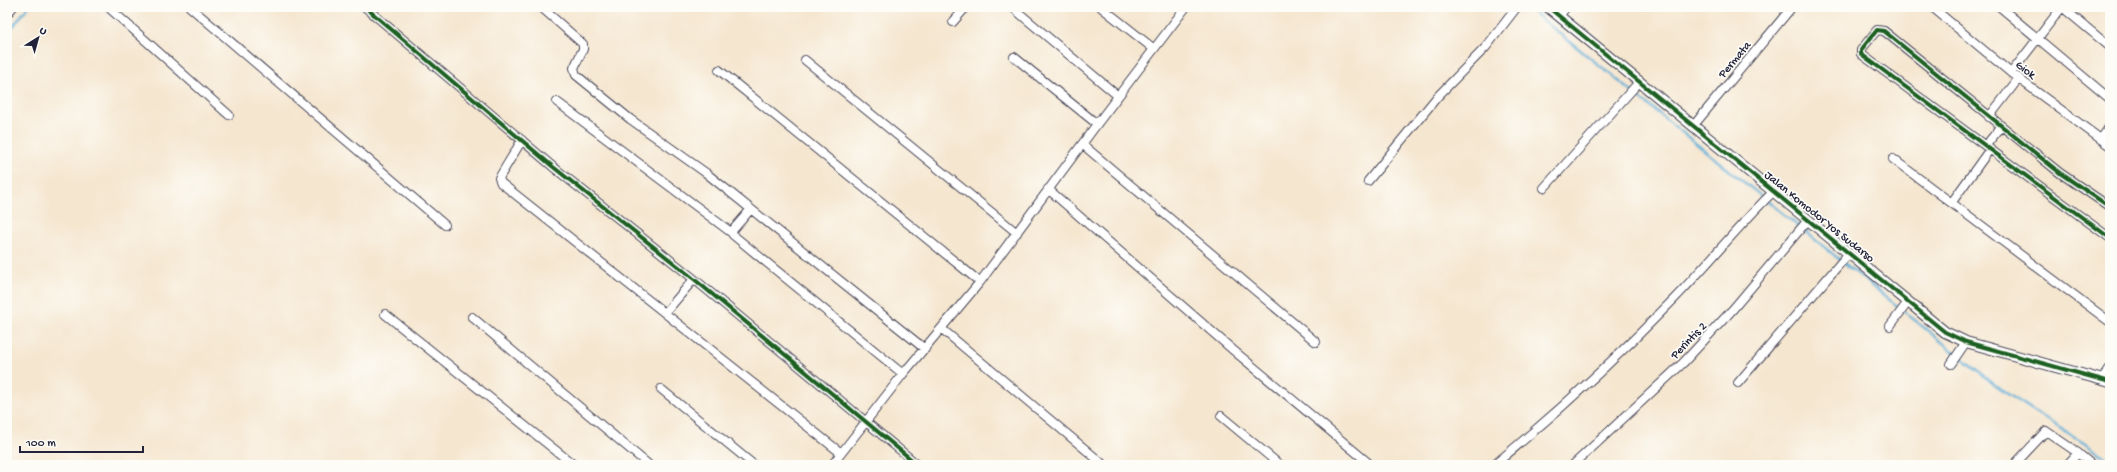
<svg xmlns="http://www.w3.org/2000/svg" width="2117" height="472" font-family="'Gochi Hand',sans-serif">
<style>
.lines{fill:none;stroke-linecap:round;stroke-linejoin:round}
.stream{stroke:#5aacd5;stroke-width:2.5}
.minor-casing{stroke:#423f51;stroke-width:10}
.tertiary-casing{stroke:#423f51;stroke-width:12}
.minor{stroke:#fff;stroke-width:8}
.tertiary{stroke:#fff;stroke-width:10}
.cycleway-casing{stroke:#fdfcf7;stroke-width:6}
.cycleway{stroke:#1b5e20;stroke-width:4}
.labels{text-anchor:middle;stroke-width:3.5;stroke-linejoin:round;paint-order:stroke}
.street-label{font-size:12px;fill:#22223b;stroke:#fdfcf7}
</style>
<rect width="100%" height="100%" fill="#fdfcf7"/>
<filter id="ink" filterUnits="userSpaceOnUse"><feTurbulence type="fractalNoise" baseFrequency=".025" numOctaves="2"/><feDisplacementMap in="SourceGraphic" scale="8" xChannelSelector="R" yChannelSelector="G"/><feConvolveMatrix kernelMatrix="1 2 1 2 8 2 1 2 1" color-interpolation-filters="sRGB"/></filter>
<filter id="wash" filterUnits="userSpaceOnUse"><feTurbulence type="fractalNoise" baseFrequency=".012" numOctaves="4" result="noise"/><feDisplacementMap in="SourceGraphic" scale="16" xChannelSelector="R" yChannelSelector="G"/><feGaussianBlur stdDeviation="0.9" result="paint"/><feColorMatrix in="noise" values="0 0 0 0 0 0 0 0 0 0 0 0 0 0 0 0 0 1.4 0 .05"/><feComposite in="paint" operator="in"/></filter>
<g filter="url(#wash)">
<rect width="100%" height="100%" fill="#f5e6cf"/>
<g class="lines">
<!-- stream -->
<path class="stream" d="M 1527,7 L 2000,389 L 2110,460
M 7,34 L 28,7"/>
</g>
</g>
<g filter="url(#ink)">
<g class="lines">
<!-- minor casing -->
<g class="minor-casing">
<path id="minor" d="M 108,7 L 229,115
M 190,7 L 445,225
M 365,7 L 552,166 L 694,279 L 918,465
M 541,7 L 583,44 L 583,49 L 574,68 L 576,75 L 630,119 L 706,173 L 925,349
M 1012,7 L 1118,96
M 1101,7 L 1154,49
M 1932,7 L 2011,73 L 2110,146
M 2000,7 L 2110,99
M 2062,7 L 2110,47
M 7,14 L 13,7
M 1560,15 L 1566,7
M 953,22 L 966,7
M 1014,57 L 1097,124
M 805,60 L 1017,233
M 719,70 L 980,282
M 2011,73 L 2062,7
M 557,102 L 732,233
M 1989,117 L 2019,78
M 1694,125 L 1792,7
M 2101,139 L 2110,126
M 522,140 L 499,178 L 501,183 L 841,453
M 1082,144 L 1316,342
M 1986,145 L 2001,127
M 1893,159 L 2110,322
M 1368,181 L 1437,97 L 1486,47 L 1517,7
M 1544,188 L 1640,81
M 1048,189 L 1233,350 L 1371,465
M 1952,202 L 1990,149
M 2110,207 L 2060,173 L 1884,31 L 1877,30 L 1861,50 L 1861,54 L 2110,238
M 751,209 L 732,231 L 733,235 L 903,374
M 665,313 L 694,279
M 385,314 L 574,465
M 472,317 L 649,465
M 1890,326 L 1908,302
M 942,329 L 1104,465
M 1951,364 L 1966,342
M 2102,380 L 2110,368
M 1738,383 L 1849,253
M 661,389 L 754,465
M 1221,416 L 1280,465
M 832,465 L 903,374 L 980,282 L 1097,124 L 1186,7
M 1494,465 C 1557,413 1618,357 1675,298 C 1709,263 1739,225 1774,191
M 1573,465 L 1684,362 L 1733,309 L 1808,220
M 2014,465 L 2046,431 L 2078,453 L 2092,465
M 2067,465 L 2078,453"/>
</g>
<!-- tertiary casing -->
<g class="tertiary-casing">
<path id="tertiary" d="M 1548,7 L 1945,332 L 1966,342 L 2110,382"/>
</g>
<!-- minor -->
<use href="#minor" class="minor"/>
<!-- tertiary -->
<use href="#tertiary" class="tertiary"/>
<!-- cycleway casing -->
<g class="cycleway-casing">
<path id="cycleway" d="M 365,7 L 552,166 L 694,279 L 918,465
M 1548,7 L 1945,332 L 1966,342 L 2110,382
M 2110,207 L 2060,173 L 1884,31 L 1877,30 L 1861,50 L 1861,54 L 2110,238"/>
</g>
<!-- cycleway -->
<use href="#cycleway" class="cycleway"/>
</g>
</g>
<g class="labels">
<!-- street labels -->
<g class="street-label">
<text transform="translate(1734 59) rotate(-50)" y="4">Permata</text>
<text transform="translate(2026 69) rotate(37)" y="4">Giok</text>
<text transform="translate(1820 216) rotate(39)" y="4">Jalan Komodor Yos Sudarso</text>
<text transform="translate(1688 340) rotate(-46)" y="4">Perintis 2</text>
</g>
</g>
<!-- margin -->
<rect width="2117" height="472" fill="none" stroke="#fdfcf7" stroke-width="24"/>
<!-- north arrow -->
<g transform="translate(38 38) rotate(37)" stroke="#fdfcf7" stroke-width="3" paint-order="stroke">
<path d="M0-3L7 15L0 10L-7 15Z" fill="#22223b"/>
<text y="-6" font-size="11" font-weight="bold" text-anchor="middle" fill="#22223b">U</text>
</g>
<!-- scale -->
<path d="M20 446v6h123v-6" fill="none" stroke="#22223b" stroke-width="2"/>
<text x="26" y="446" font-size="12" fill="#22223b" stroke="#fdfcf7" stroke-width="3" paint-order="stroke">100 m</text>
</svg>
